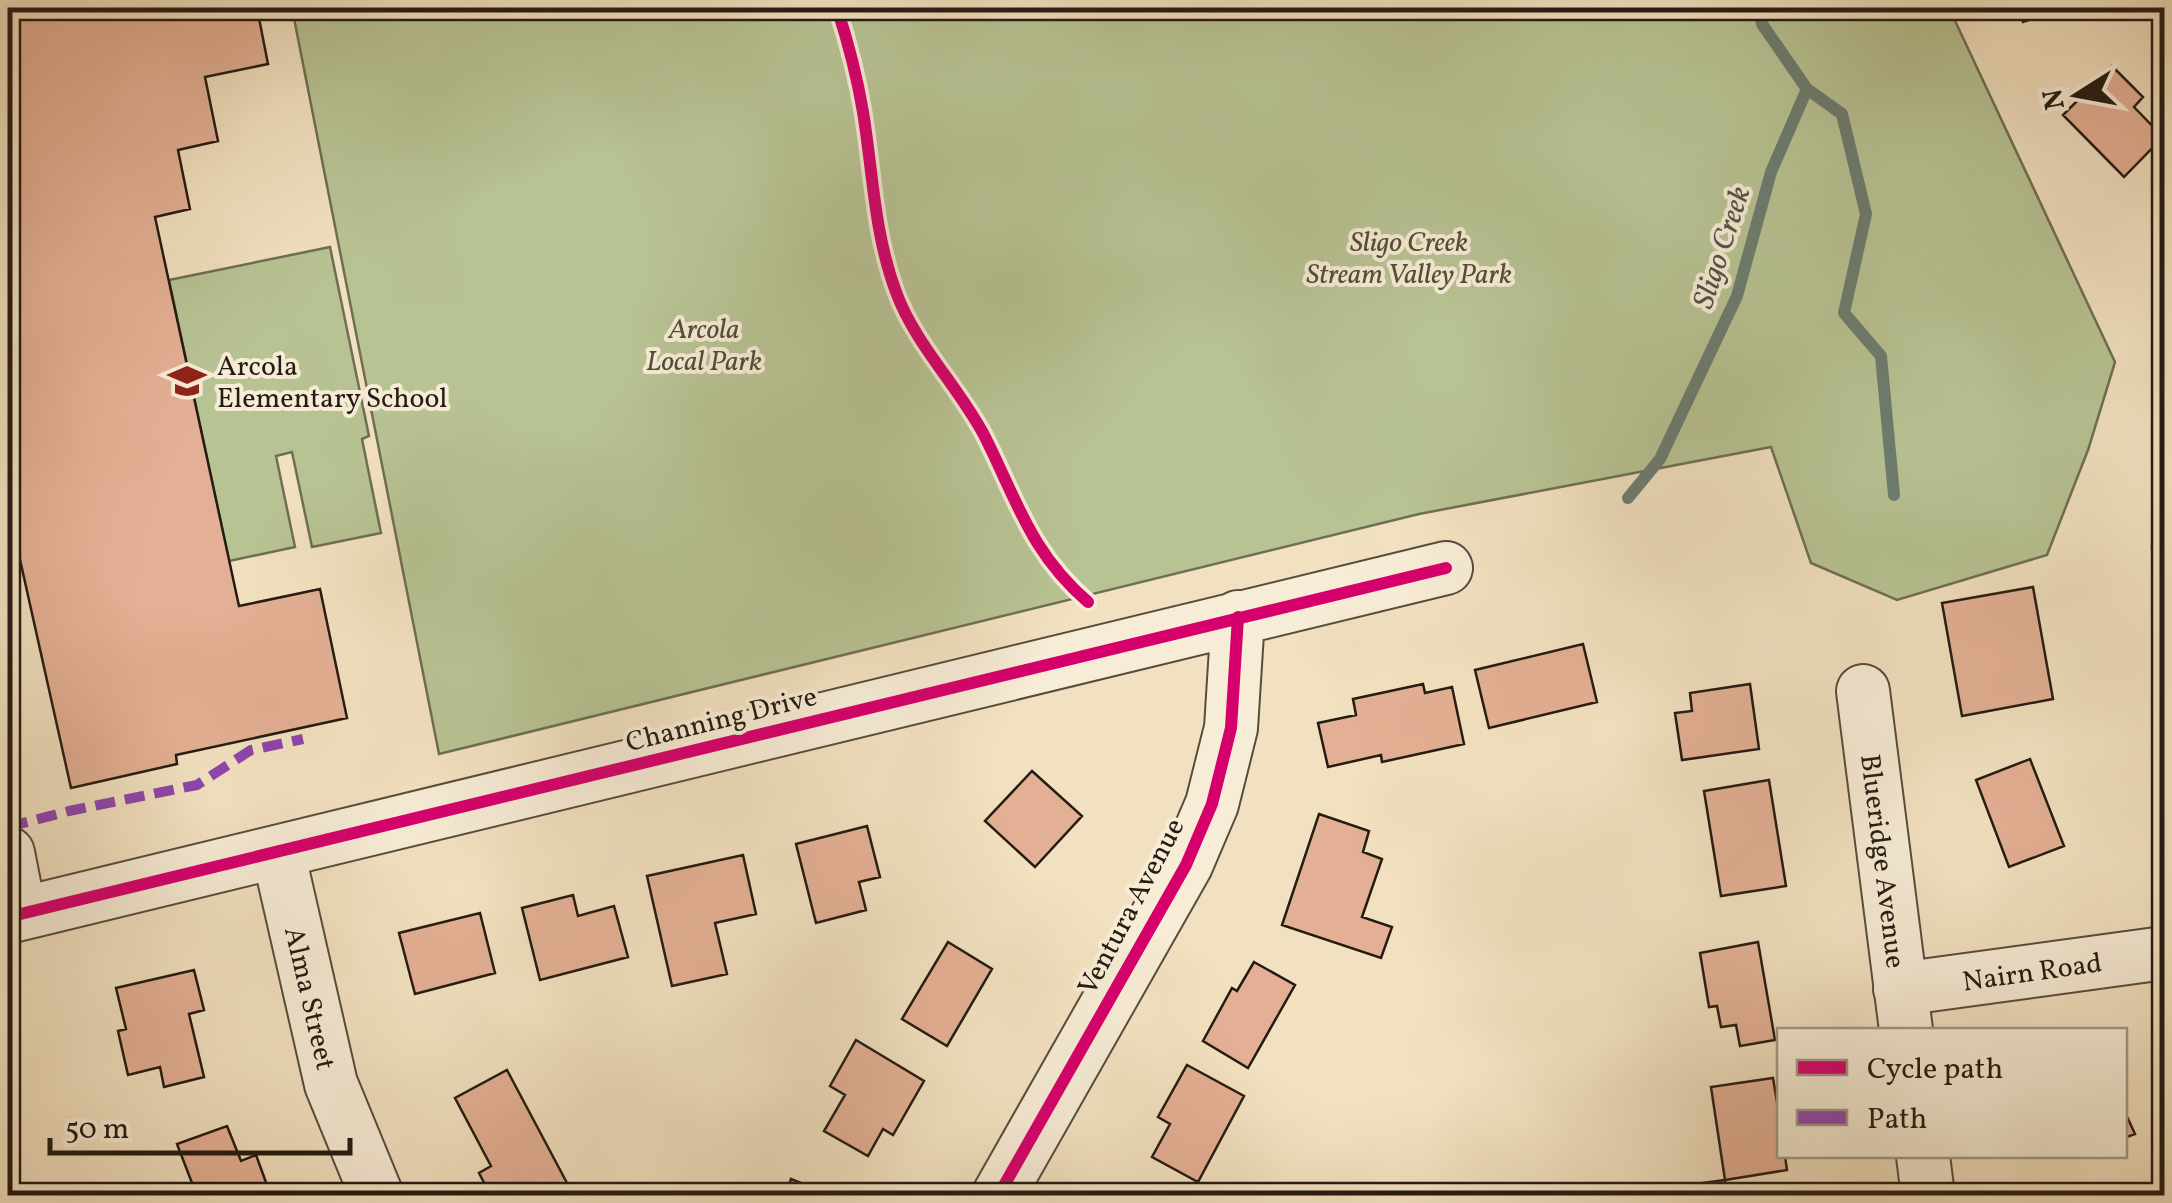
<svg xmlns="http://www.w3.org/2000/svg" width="2172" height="1203" font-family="Vollkorn,serif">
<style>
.green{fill:#b8c394;stroke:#6e6f53;stroke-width:2.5}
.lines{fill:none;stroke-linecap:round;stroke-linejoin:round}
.stream{stroke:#6c7d70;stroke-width:12}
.building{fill:#e4b095;stroke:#241b12;stroke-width:2.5}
.minor-casing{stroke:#584c3e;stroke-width:56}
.minor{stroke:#f7ecd6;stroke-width:52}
.quiet{stroke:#8e44ad;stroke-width:10;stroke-dasharray:20 10;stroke-linecap:butt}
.cycleway-casing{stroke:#f7ecd6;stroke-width:19}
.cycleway{stroke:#d6006c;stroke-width:12}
.labels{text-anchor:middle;stroke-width:8;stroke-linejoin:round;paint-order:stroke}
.park-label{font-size:28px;font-style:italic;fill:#504d39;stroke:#f7ecd6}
.poi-label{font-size:28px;fill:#241b12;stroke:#f7ecd6;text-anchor:start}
.street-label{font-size:28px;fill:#241b12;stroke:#f7ecd6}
.water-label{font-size:30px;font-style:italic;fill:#4e5449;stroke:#f7ecd6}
</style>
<rect width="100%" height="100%" fill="#f2e1c0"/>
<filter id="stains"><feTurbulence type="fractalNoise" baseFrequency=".002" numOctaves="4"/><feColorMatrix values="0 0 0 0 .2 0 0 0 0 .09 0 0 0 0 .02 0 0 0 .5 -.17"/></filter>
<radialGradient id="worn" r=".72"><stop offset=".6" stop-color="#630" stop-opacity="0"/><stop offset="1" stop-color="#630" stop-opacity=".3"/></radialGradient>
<!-- green -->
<path class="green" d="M 292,8 L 1949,8 L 2115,362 L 2088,450 L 2047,555 L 1897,600 L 1811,563 L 1771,447 L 1419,514 L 439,754 Z
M 330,247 L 369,436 L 362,439 L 381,533 L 312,547 L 292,452 L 276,456 L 295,547 L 229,561 L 169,280 Z"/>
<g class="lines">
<!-- stream -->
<path class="stream" d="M 1807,89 L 1842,114 L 1866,214 L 1844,313 L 1881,356 L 1894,495
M 1628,498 L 1660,459 L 1737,296 L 1771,172 L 1807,89 L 1762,24 L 1759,8"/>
</g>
<!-- building -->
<path class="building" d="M 11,8 L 257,8 L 268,64 L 205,77 L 218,141 L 178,150 L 190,209 L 155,217 L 239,606 L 320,589 L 347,718 L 176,755 L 177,764 L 71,788 L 8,506 L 8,34 L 17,32 Z
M 2019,8 L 2066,8 L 2023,22 Z
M 2112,66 L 2143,97 L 2134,107 L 2163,137 L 2124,177 L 2063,115 Z
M 2154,525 L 2164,526 L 2164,548 L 2152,547 Z
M 2033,587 L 2053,699 L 1962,716 L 1942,603 Z
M 1583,644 L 1597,702 L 1489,728 L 1475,670 Z
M 1423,684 L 1425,693 L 1452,687 L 1464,744 L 1382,762 L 1381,755 L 1328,767 L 1318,723 L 1356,715 L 1353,699 Z
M 1750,684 L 1759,749 L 1682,760 L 1675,713 L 1692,711 L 1690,693 Z
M 2030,759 L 2064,846 L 2009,867 L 1976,780 Z
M 1032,771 L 1082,816 L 1035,867 L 985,821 Z
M 1769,780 L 1786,886 L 1721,896 L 1704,791 Z
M 1319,814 L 1369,831 L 1363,852 L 1382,859 L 1362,917 L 1392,927 L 1381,958 L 1282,925 Z
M 867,826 L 880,877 L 859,882 L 866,910 L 816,923 L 796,844 Z
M 743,855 L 756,914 L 715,923 L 727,974 L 672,986 L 647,876 Z
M 573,895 L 578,916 L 614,906 L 628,957 L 540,980 L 522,908 Z
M 480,913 L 495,973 L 415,994 L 399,933 Z
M 948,942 L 992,969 L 947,1046 L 902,1019 Z
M 1758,942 L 1775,1040 L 1740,1046 L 1736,1025 L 1721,1027 L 1717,1006 L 1709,1007 L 1700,953 Z
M 1254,962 L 1295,985 L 1248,1068 L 1203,1041 L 1232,988 L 1237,991 Z
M 194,970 L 204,1010 L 189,1014 L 204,1077 L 164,1087 L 160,1067 L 128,1075 L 118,1031 L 126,1029 L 116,988 Z
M 856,1040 L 924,1081 L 893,1135 L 883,1129 L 868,1156 L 824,1131 L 845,1095 L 830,1086 Z
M 1187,1065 L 1244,1096 L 1198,1182 L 1152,1157 L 1170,1124 L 1158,1117 Z
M 507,1070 L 567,1183 L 544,1196 L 491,1196 L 479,1173 L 491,1166 L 455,1098 Z
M 1773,1078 L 1780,1120 L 1780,1156 L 1785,1156 L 1787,1170 L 1725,1180 L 1711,1087 Z
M 2124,1110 L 2135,1134 L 2124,1138 Z
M 227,1126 L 241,1161 L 256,1155 L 271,1196 L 197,1196 L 177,1144 Z
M 791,1179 L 833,1196 L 785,1196 Z
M 1725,1180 L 1727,1196 L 1674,1196 L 1673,1187 Z
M 2095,1187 L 2097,1196 L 2045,1196 Z"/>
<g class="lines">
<!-- minor casing -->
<g class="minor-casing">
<path id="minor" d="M 1863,691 L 1906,1030
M 278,852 L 331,1084 L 377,1196
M 8,853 L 20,914
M 8,917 L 1446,568
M 1900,989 L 2164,953
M 1923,1156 L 1928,1196
M 998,1196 L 1186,865 L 1212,804 L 1231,728 L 1238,617"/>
</g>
<!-- minor -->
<use href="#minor" class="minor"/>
<!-- quiet -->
<path class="quiet" d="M 8,827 L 69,811 L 197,785 L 251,750 L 303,739"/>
<!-- cycleway casing -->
<g class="cycleway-casing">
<path id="cycleway" d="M 837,8 C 848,42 857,76 863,112 C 873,173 874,233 896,292 C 915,344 958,386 984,435 C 1017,500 1030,552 1088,602
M 8,917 L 1446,568
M 998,1196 L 1186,865 L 1212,804 L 1231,728 L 1238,617"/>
</g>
<!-- cycleway -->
<use href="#cycleway" class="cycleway"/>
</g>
<!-- icons -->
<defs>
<g id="school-bare" transform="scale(3)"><path d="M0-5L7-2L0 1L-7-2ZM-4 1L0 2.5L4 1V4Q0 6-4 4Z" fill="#8f2418" stroke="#f7ecd6" stroke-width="2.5" paint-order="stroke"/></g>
</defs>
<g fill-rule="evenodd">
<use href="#school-bare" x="187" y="381"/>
</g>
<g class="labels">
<!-- park labels -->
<g class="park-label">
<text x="1409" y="251">Sligo Creek<tspan x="1409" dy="32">Stream Valley Park</tspan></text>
<text x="704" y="338">Arcola<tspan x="704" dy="32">Local Park</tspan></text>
</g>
<!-- poi labels -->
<g class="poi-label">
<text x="217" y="375">Arcola<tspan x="217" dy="32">Elementary School</tspan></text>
</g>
<!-- street labels -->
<g class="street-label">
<text transform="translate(721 718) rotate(-14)" y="10">Channing Drive</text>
<text transform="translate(1884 861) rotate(83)" y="10">Blueridge Avenue</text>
<text transform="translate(1130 906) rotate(-62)" y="10">Ventura Avenue</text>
<text transform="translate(2032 971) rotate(-8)" y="10">Nairn Road</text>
<text transform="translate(311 998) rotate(77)" y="10">Alma Street</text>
</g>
<!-- water labels -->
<g class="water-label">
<text transform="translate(1721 247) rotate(-72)" y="10">Sligo Creek</text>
</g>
</g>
<!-- margin -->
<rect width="2172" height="1203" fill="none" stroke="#f2e1c0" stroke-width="40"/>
<rect x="10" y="10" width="2152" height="1183" fill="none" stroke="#241b12" stroke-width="5"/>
<rect x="20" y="20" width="2132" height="1163" fill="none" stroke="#241b12" stroke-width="2.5"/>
<!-- legend -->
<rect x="1777" y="1028" width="350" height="130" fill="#f7ecd6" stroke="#a39888" stroke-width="2.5"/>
<rect x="1797" y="1060" width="50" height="15" fill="#d6006c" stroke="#a39888" stroke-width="2.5"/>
<text x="1867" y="1078" font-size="30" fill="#241b12">Cycle path</text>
<rect x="1797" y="1110" width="50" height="15" fill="#8e44ad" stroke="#a39888" stroke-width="2.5"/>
<text x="1867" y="1128" font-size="30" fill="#241b12">Path</text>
<!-- north arrow -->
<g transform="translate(2077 95) rotate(259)" stroke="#f7ecd6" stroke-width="8" paint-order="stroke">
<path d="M0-8L18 38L0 25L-18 38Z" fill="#241b12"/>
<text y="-15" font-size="28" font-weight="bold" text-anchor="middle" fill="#241b12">N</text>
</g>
<!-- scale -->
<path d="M50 1138v15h300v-15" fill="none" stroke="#241b12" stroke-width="5"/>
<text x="65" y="1138" font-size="30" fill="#241b12" stroke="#f7ecd6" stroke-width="8" paint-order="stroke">50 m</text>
<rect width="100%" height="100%" filter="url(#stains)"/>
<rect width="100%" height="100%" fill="url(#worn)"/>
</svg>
